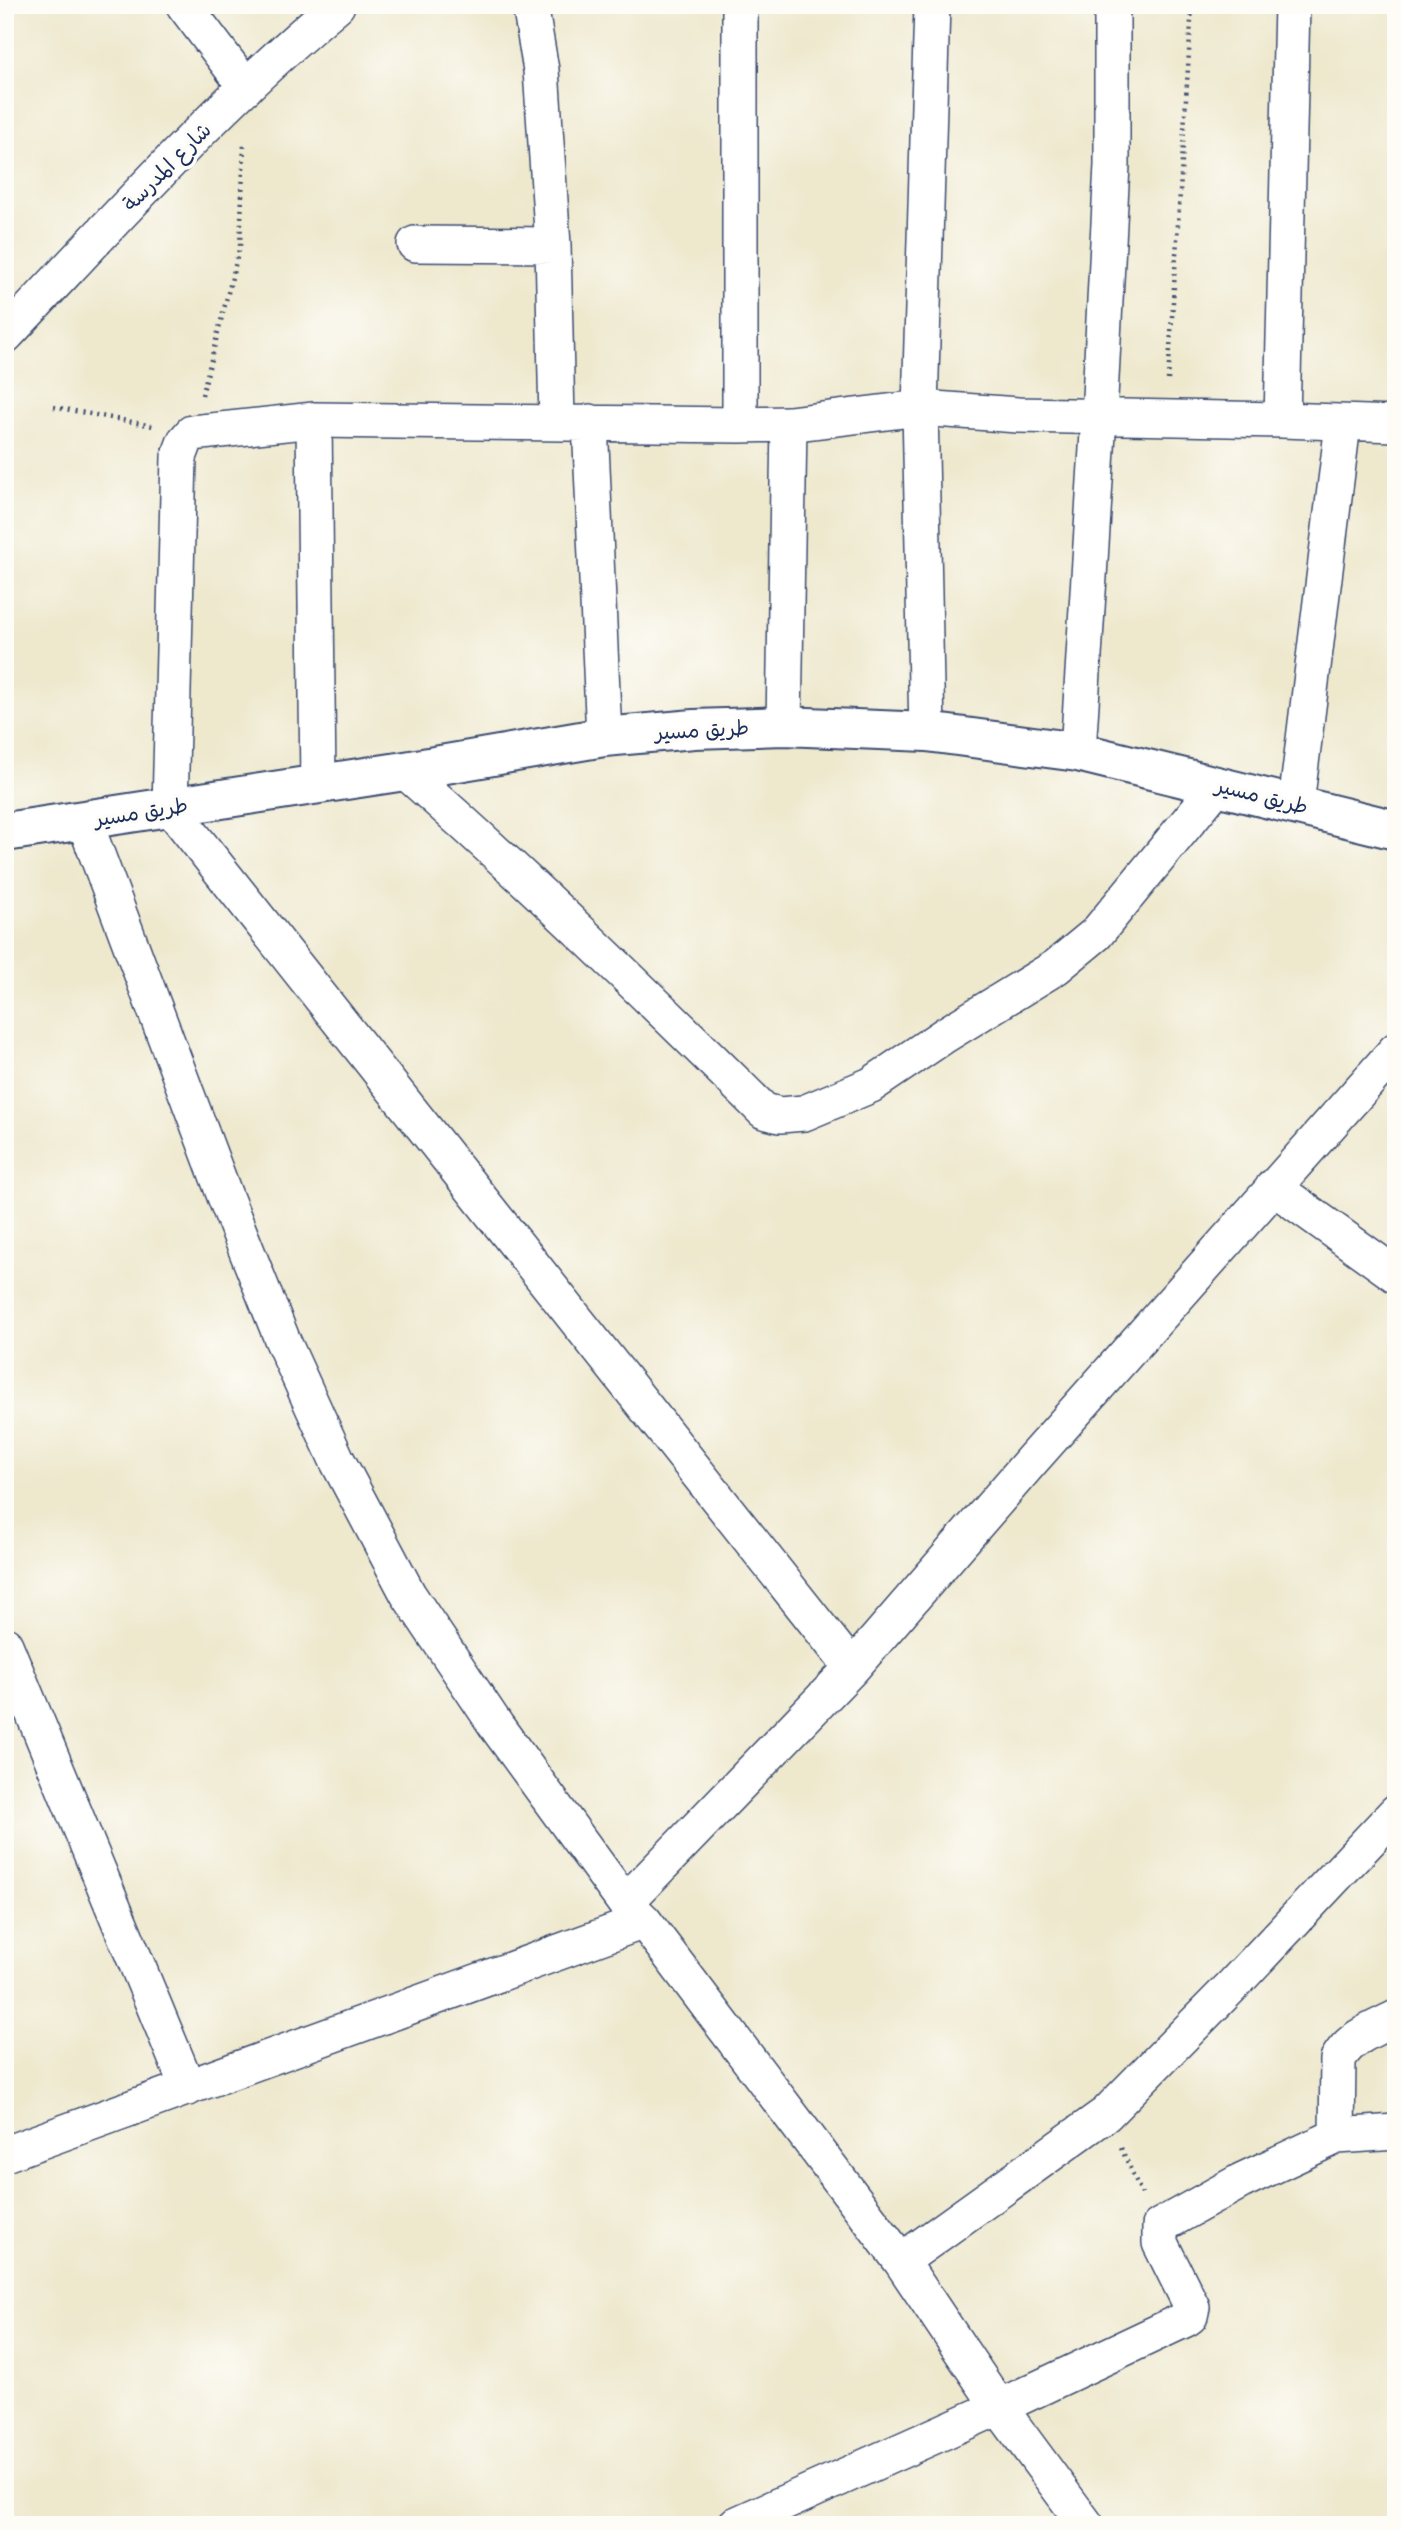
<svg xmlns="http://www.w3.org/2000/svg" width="1401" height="2530" font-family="'Balsamiq Sans','Playpen Sans Arabic',sans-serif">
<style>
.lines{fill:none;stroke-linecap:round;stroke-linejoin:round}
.street-casing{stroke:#3b4b6f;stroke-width:38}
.secondary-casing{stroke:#3b4b6f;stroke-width:42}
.path{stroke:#3b4b6f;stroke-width:4.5;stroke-dasharray:2 5;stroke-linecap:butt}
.street{stroke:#fff;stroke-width:35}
.secondary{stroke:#fff;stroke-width:38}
.labels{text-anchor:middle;stroke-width:7;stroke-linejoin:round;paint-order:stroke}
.street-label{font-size:21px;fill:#1b2f5e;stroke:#fdfcf7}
</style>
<rect width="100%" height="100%" fill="#fdfcf7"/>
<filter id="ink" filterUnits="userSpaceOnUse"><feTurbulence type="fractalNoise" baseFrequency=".0143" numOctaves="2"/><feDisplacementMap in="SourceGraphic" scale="14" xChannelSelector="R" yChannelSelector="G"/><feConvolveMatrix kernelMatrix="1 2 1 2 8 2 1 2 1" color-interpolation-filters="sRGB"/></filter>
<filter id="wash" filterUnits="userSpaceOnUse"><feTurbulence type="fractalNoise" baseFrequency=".00686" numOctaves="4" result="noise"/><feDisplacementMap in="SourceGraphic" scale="28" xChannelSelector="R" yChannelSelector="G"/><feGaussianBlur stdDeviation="1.57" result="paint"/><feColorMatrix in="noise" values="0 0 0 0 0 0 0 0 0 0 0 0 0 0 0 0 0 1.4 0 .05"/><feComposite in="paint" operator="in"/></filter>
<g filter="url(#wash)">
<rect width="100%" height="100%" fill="#eee8cd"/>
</g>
<g filter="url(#ink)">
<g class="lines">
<!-- street casing -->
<g class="street-casing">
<path id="street" d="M 184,5 L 246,87
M 415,244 L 553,245 L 541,70 L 530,5
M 553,245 L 557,421
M 5,336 C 112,223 217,105 337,5
M 314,420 L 318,785
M 1282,420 L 1396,424
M 590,422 L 604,737
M 740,425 L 740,5
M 784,726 L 789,424
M 927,732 L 920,408 L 932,5
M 1078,752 L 1099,417 L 1112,165 L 1112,5
M 405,771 C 529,880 647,995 764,1111 L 780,1115 L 804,1113 L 871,1085 L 945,1035 L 1056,967 L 1096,934 L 1218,785
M 1296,804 L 1343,424
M 84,820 L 226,1199 L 282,1339 L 337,1460 L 408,1594 L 497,1727 L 625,1903 L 644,1921 L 901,2261 L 999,2407 L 1086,2525
M 1273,1187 L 1396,1275
M 5,1645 L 188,2088
M 852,1668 L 170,807 L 179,457 L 185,441 L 192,433 L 314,420 L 740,425 L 789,424 L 920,408 L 1018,415 L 1282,420 L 1292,5
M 625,1903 L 852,1668 L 1032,1460 L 1396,1050
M 1337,2136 L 1338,2059 C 1350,2037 1374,2029 1396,2018
M 5,2154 L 644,1921
M 901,2261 L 1106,2114 L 1234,1984 L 1396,1812
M 735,2525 L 999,2407 L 1186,2319 L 1190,2316 L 1192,2307 L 1160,2243 L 1160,2226 L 1241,2181 L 1337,2136 L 1396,2132"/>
</g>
<!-- secondary casing -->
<g class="secondary-casing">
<path id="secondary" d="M 5,832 L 405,771 L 604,737 L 694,729 L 784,726 L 927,732 L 1078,752 L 1396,830"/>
</g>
<!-- path -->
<path class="path" d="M 1168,380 L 1192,5
M 202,395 L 240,246 L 244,143
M 54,407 L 153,426
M 1121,2148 L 1142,2194"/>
<!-- street -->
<use href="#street" class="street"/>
<!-- secondary -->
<use href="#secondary" class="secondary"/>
</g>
</g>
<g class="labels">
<!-- street labels -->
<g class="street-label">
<text transform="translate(167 167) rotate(-45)" y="7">شارع المدرسة</text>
<text transform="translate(702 730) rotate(-3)" y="7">طريق مسير</text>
<text transform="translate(1262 796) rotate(14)" y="7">طريق مسير</text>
<text transform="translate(141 812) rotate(-9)" y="7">طريق مسير</text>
</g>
</g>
<!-- margin -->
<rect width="1401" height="2530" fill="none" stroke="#fdfcf7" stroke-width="28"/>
</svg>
